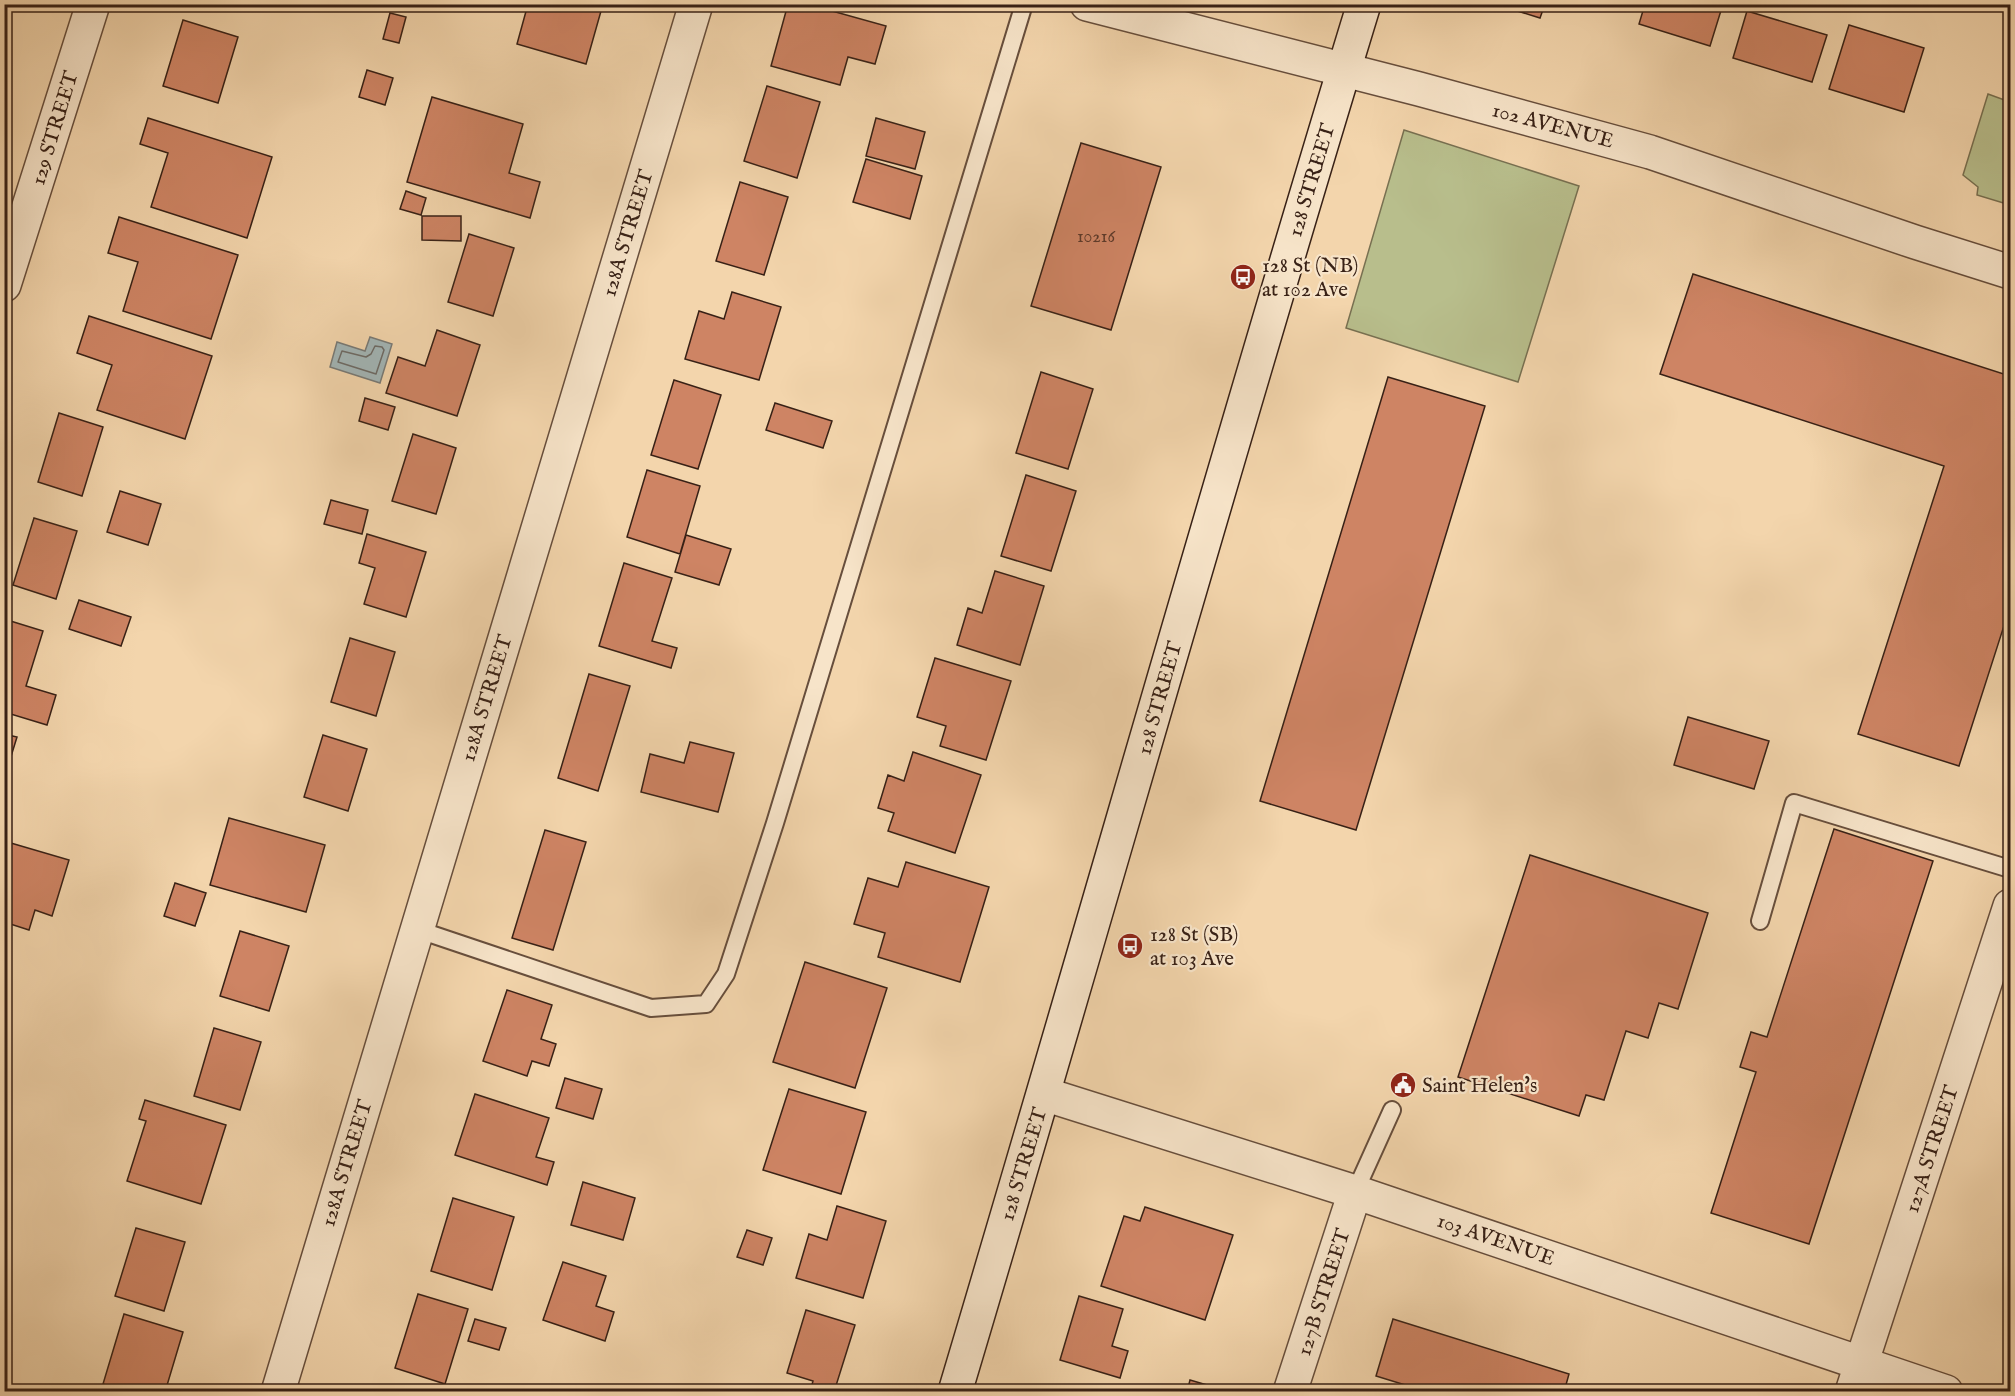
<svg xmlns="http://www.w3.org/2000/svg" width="2015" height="1396" font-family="'IM FELL English',serif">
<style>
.green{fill:#b8be8c;stroke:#787051;stroke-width:1.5}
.water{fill:#a2b5b6;stroke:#787a76;stroke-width:1.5}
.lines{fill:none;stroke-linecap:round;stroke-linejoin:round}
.shore{stroke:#6d6b66;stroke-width:1.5}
.building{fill:#ce8464;stroke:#382116;stroke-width:1.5}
.service-casing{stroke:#674e3c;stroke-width:20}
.minor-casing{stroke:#674e3c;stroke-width:36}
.secondary-casing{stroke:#382116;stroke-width:36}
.service{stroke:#f7e4c9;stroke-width:16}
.minor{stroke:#f7e4c9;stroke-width:33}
.secondary{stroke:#f7e4c9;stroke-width:33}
.labels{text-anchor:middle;stroke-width:4.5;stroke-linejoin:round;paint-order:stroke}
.number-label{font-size:18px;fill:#5e3a2a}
.street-label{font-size:21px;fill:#382116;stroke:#f7e4c9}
.poi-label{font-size:21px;fill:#382116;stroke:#f7e4c9;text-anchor:start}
</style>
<rect width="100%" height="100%" fill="#f3d5ac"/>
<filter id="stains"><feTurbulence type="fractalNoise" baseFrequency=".00333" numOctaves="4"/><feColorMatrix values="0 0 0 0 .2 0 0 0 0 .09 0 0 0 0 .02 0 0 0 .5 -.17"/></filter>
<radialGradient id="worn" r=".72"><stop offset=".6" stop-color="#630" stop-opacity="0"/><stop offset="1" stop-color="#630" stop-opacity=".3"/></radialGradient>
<!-- green -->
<path class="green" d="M 1988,94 L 2010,102 L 2010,205 L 1977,195 L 1978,187 L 1963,175 Z
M 1404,130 L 1579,186 L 1518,382 L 1346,328 Z"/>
<!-- water -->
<path class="water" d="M 370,337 L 392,344 L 380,383 L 330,367 L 337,342 L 365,351 Z"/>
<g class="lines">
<!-- shore -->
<path class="shore" d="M 375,346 L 382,347 L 384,350 L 376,374 L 338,362 L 342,351 L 366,357 L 371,354 Z"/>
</g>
<!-- building -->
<path class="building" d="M 528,4 L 603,4 L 586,64 L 517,44 Z
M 788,4 L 807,4 L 886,26 L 875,64 L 848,57 L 840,85 L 771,66 Z
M 1495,4 L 1545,4 L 1540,18 Z
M 1645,4 L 1723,4 L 1710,46 L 1639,24 Z
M 1747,11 L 1827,35 L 1812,82 L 1733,58 Z
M 390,13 L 406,17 L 399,43 L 383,39 Z
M 183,20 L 238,37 L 218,103 L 163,86 Z
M 1849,25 L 1924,48 L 1904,112 L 1829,89 Z
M 367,70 L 393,78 L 385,105 L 359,97 Z
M 767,86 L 820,102 L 797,178 L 744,161 Z
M 432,97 L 523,124 L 509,173 L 540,182 L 530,218 L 407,182 Z
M 148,118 L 272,157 L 247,238 L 151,207 L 168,153 L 140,144 Z
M 876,118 L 925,132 L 915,169 L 866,156 Z
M 1081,143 L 1161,167 L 1111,330 L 1031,306 Z
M 866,159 L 922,176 L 910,219 L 853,202 Z
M 740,182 L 788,197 L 764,275 L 716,261 Z
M 406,191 L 426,198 L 421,215 L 400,209 Z
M 422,216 L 461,216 L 461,241 L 422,240 Z
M 119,217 L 238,255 L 211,339 L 123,311 L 138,262 L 108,253 Z
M 469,234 L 514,248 L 493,316 L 448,302 Z
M 1693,274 L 2010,376 L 2010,607 L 1959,766 L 1858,734 L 1944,466 L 1660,374 Z
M 732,292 L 781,307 L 759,380 L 685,359 L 699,311 L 724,319 Z
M 89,316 L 212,356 L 185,439 L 97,410 L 112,365 L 77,353 Z
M 437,330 L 480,345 L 457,416 L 386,393 L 398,357 L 425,366 Z
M 1041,372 L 1093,389 L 1068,469 L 1016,453 Z
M 1388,377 L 1485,406 L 1356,830 L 1260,801 Z
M 674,380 L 721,395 L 698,469 L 651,455 Z
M 365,398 L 395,407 L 388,430 L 359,421 Z
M 775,403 L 832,421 L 823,448 L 766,430 Z
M 59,413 L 103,427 L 82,496 L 38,482 Z
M 413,434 L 456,448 L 436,514 L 392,501 Z
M 647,470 L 700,486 L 680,554 L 627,537 Z
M 1026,475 L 1076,491 L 1051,571 L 1001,556 Z
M 120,491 L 161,504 L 148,545 L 107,532 Z
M 331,500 L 368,510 L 362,534 L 324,524 Z
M 34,518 L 77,531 L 56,599 L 13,585 Z
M 367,534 L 426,552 L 406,617 L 364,604 L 375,568 L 359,563 Z
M 686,535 L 731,549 L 719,585 L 675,572 Z
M 624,563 L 672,578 L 652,641 L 677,648 L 671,668 L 599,646 Z
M 995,571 L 1044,586 L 1020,665 L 957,645 L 968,608 L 982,613 Z
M 79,600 L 131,617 L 121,646 L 69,629 Z
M 4,619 L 43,631 L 26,686 L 56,695 L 47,725 L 4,712 Z
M 350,638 L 395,652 L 376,716 L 331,702 Z
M 935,658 L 1011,681 L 986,760 L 940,746 L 946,726 L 917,717 Z
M 589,674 L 630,686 L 598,791 L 558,778 Z
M 1688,717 L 1769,741 L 1754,789 L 1674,765 Z
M 4,734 L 17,737 L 4,779 Z
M 323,735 L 367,749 L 348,811 L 304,797 Z
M 690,742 L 734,753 L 718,812 L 641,792 L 650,754 L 684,763 Z
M 913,752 L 981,775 L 955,853 L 888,831 L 894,813 L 878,808 L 888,775 L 904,781 Z
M 229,818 L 325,845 L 306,912 L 210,885 Z
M 1834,829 L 1933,861 L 1809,1244 L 1711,1213 L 1756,1072 L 1740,1067 L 1751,1032 L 1767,1037 Z
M 545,830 L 586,842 L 553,950 L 512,938 Z
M 4,841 L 69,860 L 52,916 L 35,910 L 29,930 L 4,922 Z
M 1530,855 L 1708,913 L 1678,1009 L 1659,1003 L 1648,1038 L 1626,1031 L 1604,1100 L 1586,1095 L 1579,1116 L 1458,1077 Z
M 906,862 L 989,887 L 960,982 L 878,957 L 885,933 L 854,924 L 868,878 L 898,887 Z
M 175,883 L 206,893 L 195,926 L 164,916 Z
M 240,931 L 289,946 L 269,1011 L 220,996 Z
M 805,962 L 887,988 L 855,1088 L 773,1062 Z
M 507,990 L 552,1005 L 541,1039 L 556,1044 L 549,1066 L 532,1061 L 527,1076 L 483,1061 Z
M 214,1028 L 261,1042 L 240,1110 L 194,1096 Z
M 565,1078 L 602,1089 L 593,1119 L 556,1108 Z
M 789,1089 L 866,1112 L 841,1194 L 763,1170 Z
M 475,1094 L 549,1118 L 536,1157 L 554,1162 L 547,1185 L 455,1155 Z
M 145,1100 L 226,1125 L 201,1204 L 127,1181 L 146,1121 L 139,1119 Z
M 583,1182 L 635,1198 L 623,1240 L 571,1225 Z
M 453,1198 L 514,1217 L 492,1290 L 431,1271 Z
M 837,1206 L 886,1221 L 863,1298 L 796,1278 L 809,1234 L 827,1240 Z
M 1145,1207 L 1233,1235 L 1205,1320 L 1101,1286 L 1124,1216 L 1140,1221 Z
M 136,1228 L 185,1242 L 164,1311 L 115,1296 Z
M 747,1230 L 772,1238 L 763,1265 L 737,1257 Z
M 563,1262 L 606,1276 L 596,1306 L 614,1312 L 605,1341 L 543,1320 Z
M 418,1294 L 468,1309 L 445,1384 L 395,1368 Z
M 2010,1294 L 2010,1318 L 2004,1316 Z
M 1079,1296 L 1123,1309 L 1112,1346 L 1128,1351 L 1120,1378 L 1060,1360 Z
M 806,1310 L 855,1325 L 834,1392 L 810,1392 L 813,1381 L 787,1373 Z
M 124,1314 L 183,1332 L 165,1392 L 126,1392 L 103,1384 Z
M 475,1319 L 506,1328 L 499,1350 L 468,1341 Z
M 1393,1319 L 1569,1374 L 1564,1392 L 1428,1392 L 1376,1376 Z
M 1190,1380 L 1224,1390 L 1223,1392 L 1187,1392 Z"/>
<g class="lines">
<!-- service casing -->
<g class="service-casing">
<path id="service" d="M 1760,921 L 1794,803 L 2010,869
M 416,929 L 651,1008 L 706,1004 L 726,974 L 775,823 L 1024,4
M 1355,1192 L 1392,1110"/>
</g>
<!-- minor casing -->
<g class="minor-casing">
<path id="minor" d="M 1087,4 L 1419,89 L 1650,152 L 1915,242 L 2010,272
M 4,285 L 93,4
M 1044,1094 L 1355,1192 L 1946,1392
M 278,1392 L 696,4
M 1290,1392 L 1355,1192
M 1852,1392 L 2010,906"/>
</g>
<!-- secondary casing -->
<g class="secondary-casing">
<path id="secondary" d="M 955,1392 C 1093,930 1223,465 1364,4"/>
</g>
<!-- service -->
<use href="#service" class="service"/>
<!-- minor -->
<use href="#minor" class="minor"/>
<!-- secondary -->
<use href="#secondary" class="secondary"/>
</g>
<!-- icons -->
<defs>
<g id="bus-disc" transform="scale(1.35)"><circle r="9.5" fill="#8f2418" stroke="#f7e4c9"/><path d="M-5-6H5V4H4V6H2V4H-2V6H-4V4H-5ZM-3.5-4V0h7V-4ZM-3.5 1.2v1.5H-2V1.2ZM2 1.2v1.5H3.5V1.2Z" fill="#fff"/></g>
<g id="civic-disc" transform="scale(1.35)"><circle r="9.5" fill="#8f2418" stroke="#f7e4c9"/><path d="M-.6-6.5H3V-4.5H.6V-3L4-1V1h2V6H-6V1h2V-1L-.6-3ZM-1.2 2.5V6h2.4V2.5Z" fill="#fff"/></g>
</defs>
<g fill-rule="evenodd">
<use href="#bus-disc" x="1243" y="277"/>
<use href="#bus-disc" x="1130" y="946"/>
<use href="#civic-disc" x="1403" y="1085"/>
</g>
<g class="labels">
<!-- number labels -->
<g class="number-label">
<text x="1096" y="242">10216</text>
</g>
<!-- street labels -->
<g class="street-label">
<text transform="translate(1553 125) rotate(15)" y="7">102 AVENUE</text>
<text transform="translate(54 128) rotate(-73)" y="7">129 STREET</text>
<text transform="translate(1311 180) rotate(-73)" y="7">128 STREET</text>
<text transform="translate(627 233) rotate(-73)" y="7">128A STREET</text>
<text transform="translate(486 698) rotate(-73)" y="7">128A STREET</text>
<text transform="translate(1159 698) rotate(-74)" y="7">128 STREET</text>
<text transform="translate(1931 1149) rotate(-72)" y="7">127A STREET</text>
<text transform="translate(346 1163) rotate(-73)" y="7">128A STREET</text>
<text transform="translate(1023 1164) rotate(-73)" y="7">128 STREET</text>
<text transform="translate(1496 1239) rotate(19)" y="7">103 AVENUE</text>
<text transform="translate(1323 1292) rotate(-72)" y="7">127B STREET</text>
</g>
<!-- poi labels -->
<g class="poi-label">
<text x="1262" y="272">128 St (NB)<tspan x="1262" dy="24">at 102 Ave</tspan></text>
<text x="1150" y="941">128 St (SB)<tspan x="1150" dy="24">at 103 Ave</tspan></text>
<text x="1422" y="1092">Saint Helen's</text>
</g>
</g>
<!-- margin -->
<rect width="2015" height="1396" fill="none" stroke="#f3d5ac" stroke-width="24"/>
<rect x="6" y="6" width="2003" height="1384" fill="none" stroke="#382116" stroke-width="3"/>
<rect x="12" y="12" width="1991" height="1372" fill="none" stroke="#382116" stroke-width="1.5"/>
<rect width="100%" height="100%" filter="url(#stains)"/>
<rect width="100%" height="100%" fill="url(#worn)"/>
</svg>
